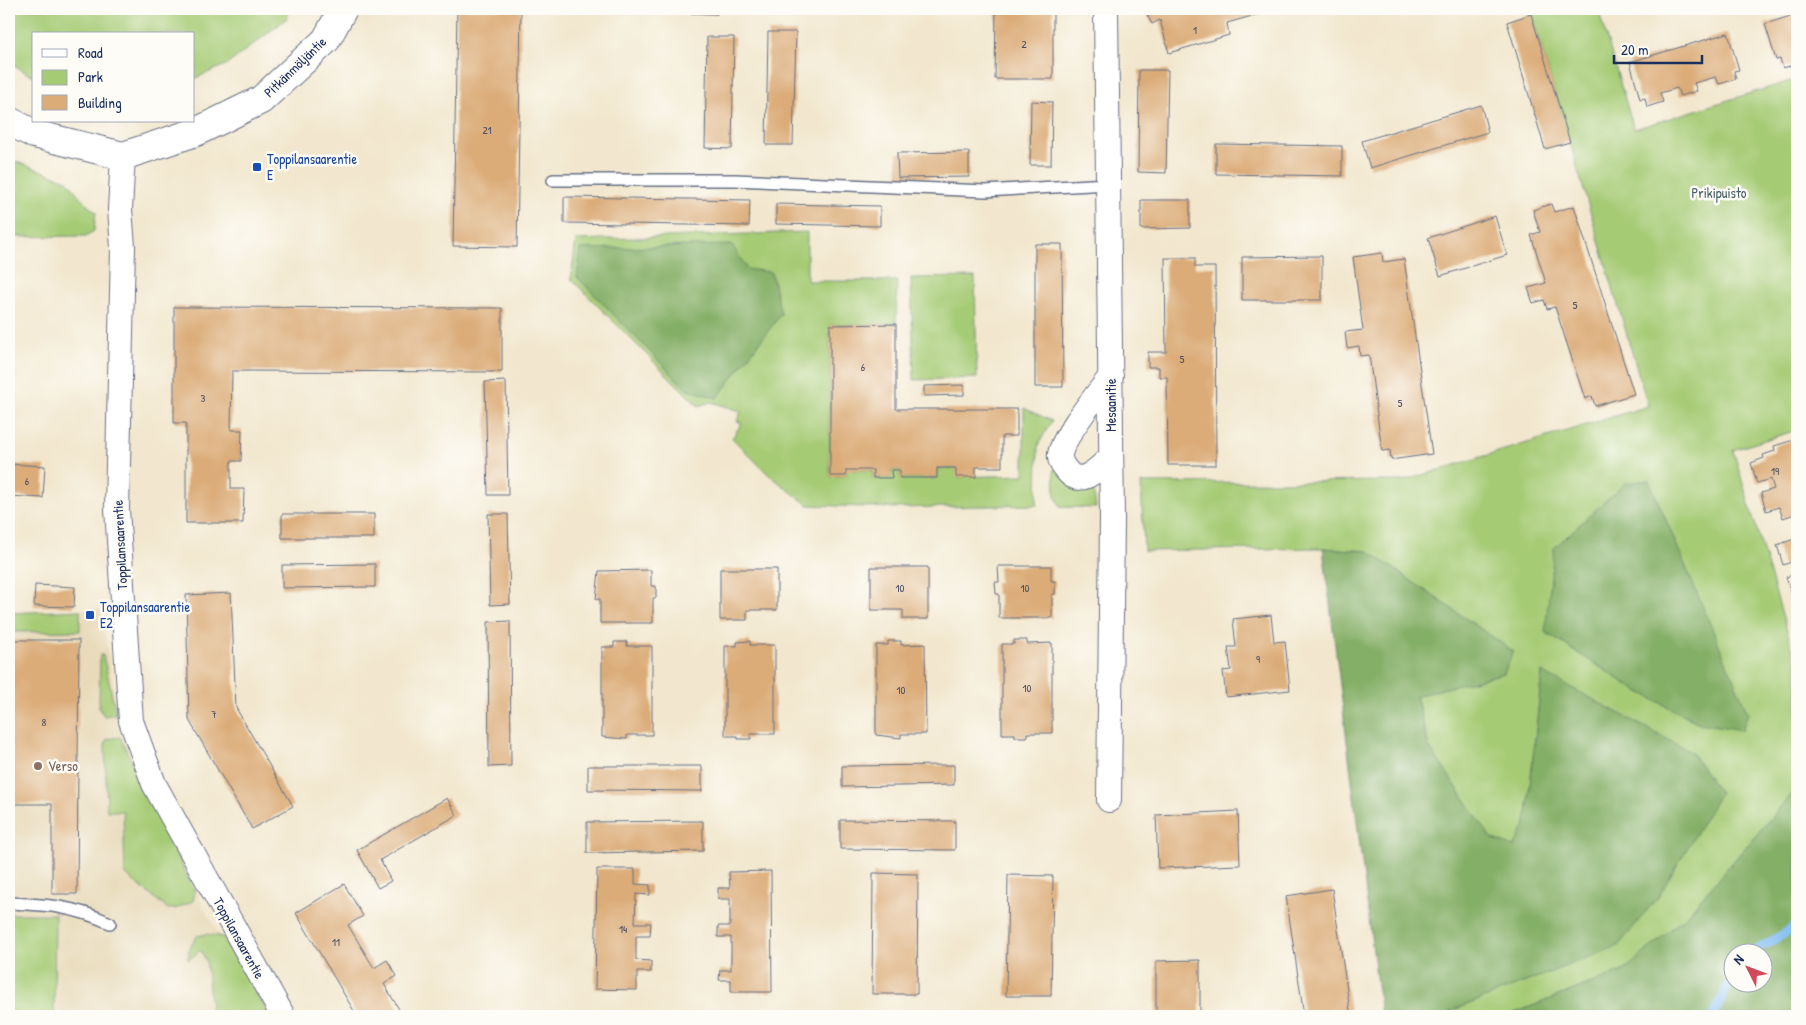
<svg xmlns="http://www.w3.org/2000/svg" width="1806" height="1025" font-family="'Patrick Hand',sans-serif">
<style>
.built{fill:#e8daba}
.green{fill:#a6cb75;stroke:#607d6a;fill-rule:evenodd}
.forest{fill:#84af66;stroke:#506f62;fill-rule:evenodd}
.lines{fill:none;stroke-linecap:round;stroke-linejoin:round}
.stream{stroke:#82bdf4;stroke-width:9}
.building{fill:#dbac78}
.service-casing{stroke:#666f85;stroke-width:14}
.minor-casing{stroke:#666f85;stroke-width:26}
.tertiary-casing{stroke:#666f85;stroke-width:30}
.service{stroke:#fff;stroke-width:11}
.minor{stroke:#fff;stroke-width:24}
.tertiary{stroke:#fff;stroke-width:28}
.transit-dot{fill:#1a4fb4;stroke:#fdfcf7;stroke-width:2}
.education-dot{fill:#8d6e63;stroke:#fdfcf7;stroke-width:2}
.labels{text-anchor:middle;stroke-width:5;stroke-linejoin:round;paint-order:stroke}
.number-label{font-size:11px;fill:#4b4e64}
.street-label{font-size:14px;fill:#1b2f5e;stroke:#fdfcf7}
.transit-label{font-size:14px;fill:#164399;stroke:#fdfcf7;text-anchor:start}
.park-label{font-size:14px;fill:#455e65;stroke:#fdfcf7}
.education-label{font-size:14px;fill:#785e54;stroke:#fdfcf7;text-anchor:start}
</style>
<rect width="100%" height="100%" fill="#fdfcf7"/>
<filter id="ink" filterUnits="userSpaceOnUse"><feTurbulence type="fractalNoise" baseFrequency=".02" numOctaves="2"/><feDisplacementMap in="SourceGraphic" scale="10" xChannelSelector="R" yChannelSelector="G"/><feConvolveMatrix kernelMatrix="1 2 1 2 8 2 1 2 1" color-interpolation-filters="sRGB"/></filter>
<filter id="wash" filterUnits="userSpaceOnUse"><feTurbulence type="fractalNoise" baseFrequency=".0096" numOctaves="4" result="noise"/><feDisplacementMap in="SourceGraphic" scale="20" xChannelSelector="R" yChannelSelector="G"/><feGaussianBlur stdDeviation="1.12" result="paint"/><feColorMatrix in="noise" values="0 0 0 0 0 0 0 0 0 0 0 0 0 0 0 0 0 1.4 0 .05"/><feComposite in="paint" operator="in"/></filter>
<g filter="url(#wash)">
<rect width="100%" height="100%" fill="#f2e7ce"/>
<!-- built -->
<path class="built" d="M 101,609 L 120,731 L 207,914 L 268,1016 L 9,1016 L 9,611 Z"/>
<!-- green -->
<path class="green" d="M 9,9 L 291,9 L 286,19 L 228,64 L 194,79 L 194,34 L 34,34 L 34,76 L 26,73 L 9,61 Z
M 1530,9 L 1598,9 L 1634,129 L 1797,79 L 1797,430 L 1733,450 L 1797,664 L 1797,788 L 1685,917 L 1625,970 L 1507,1016 L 1445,1016 L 1451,1011 L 1618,945 L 1542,672 L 1526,824 L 1514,848 L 1491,838 L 1429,747 L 1416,695 L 1504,673 L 1368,551 L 1323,548 L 1144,551 L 1141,483 L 1403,481 L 1648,406 ZM 1545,632 L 1699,723 L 1636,690 Z
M 9,159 L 67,180 L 85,203 L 96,212 L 94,231 L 86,236 L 9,237 Z
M 807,232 L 807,281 L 897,281 L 896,324 L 830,325 L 830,476 L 846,476 L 846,470 L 873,470 L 873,478 L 891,478 L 891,470 L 900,470 L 900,478 L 937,478 L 937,468 L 956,468 L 957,477 L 1024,475 L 1024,408 L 1052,421 L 1038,445 L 1037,505 L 897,508 L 808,505 L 768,474 L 732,438 L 742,423 L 737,421 L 741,411 L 711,402 L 698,406 L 571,279 L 576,240 Z
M 975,277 L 977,378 L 914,380 L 911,278 Z
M 1054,469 L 1093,486 L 1096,508 L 1061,507 L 1055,496 Z
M 80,610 L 80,631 L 9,632 L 9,613 Z
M 100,655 L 103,655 L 116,714 L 104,716 L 99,708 Z
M 120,737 L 195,892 L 193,901 L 178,908 L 168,909 L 125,874 L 123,811 L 107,811 L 105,745 L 107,739 Z
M 9,914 L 55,914 L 54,1016 L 9,1016 Z
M 207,934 L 223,937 L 270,1016 L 201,1016 L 211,1007 L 206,961 L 201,950 L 188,960 L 189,950 L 197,936 Z"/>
<!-- forest -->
<path class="forest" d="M 732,245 L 747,269 L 771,272 L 781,314 L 717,398 L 686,389 L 577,277 L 581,249 Z
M 1649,480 L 1748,713 L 1742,730 L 1699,723 L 1636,690 L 1545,632 L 1554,548 L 1625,483 Z
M 1323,548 L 1368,551 L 1513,651 L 1504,673 L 1416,696 L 1429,747 L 1491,838 L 1514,847 L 1526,824 L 1542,672 L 1691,752 L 1720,793 L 1658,897 L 1618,946 L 1451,1011 L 1445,1016 L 1381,1016 Z
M 1797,788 L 1797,1016 L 1507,1016 L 1625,970 L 1685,917 ZM 1734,952 L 1764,952 L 1764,982 L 1734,982 Z"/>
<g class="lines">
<!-- stream -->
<path class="stream" d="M 1753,952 L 1797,926
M 1713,1016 L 1734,974"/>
</g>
<g id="blocks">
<!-- building -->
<path class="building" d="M 457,9 L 521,9 L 517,247 L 453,246 Z
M 524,9 L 717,9 L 717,14 Z
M 996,9 L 1053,9 L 1053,79 L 995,79 Z
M 1144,9 L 1277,9 L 1227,23 L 1229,35 L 1169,53 L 1160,20 L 1152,24 Z
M 1531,14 L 1570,142 L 1545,149 L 1507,22 Z
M 1797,14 L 1795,55 L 1797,64 L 1783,68 L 1780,59 L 1776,60 L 1765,24 Z
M 768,32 L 796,32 L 793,145 L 766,145 Z
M 1728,33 L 1739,70 L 1734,71 L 1736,79 L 1719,84 L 1716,77 L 1694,83 L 1697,91 L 1680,96 L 1677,88 L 1660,93 L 1663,102 L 1647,107 L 1645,98 L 1640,99 L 1630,62 Z
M 707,37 L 734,37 L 732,149 L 705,148 Z
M 1139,70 L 1168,70 L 1166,173 L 1138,172 Z
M 1031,101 L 1052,102 L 1051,165 L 1030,165 Z
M 1481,105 L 1488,132 L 1370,168 L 1362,141 Z
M 1216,144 L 1342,146 L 1342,176 L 1216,174 Z
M 969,152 L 969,177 L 898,178 L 897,153 Z
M 564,197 L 750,200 L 749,226 L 564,223 Z
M 1141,200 L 1190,200 L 1190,228 L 1141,229 Z
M 776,204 L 880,206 L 880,226 L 776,224 Z
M 1551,204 L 1554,212 L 1574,206 L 1634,394 L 1595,406 L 1592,396 L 1585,399 L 1555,307 L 1547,309 L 1544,300 L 1533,303 L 1528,288 L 1546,283 L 1531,235 L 1540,232 L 1533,210 Z
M 1495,216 L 1507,255 L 1440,276 L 1428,238 Z
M 1035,244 L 1062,244 L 1063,387 L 1035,387 Z
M 1382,253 L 1383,262 L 1404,259 L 1432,454 L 1391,460 L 1390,450 L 1382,451 L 1369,355 L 1360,356 L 1359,346 L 1347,348 L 1345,332 L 1363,330 L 1353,257 Z
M 1322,256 L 1322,300 L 1242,300 L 1242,257 Z
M 1165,258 L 1195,258 L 1195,267 L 1215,267 L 1216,465 L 1168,465 L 1167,377 L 1159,377 L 1159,367 L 1148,367 L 1148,352 L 1166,352 Z
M 174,307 L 502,308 L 502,372 L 232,371 L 231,430 L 242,430 L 241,461 L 231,461 L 231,489 L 244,489 L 243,523 L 186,523 L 186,423 L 174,423 Z
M 896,324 L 896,409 L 1017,409 L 1017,436 L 1002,436 L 1002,467 L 976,467 L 976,477 L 956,477 L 956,468 L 937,468 L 937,478 L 900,478 L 900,470 L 891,470 L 892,478 L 873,478 L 873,470 L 846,470 L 846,476 L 830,476 L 830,325 Z
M 506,381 L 508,495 L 488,495 L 485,382 Z
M 964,385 L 964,395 L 924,396 L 924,386 Z
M 1797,439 L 1797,519 L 1795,514 L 1783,518 L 1779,507 L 1766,511 L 1761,493 L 1774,489 L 1771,479 L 1757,483 L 1751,463 L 1764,458 L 1763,455 L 1775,451 L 1774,446 Z
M 9,464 L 45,466 L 43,498 L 9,496 Z
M 282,514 L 374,514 L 374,538 L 282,538 Z
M 488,514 L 508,514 L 510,604 L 490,605 Z
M 1797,538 L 1797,560 L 1783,565 L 1777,545 Z
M 375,564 L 375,587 L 282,588 L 282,565 Z
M 998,566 L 1051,566 L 1051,581 L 1055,581 L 1055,594 L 1052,594 L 1052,618 L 999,618 L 999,594 L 996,594 L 995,582 L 999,582 Z
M 871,567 L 928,567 L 928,619 L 903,619 L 903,610 L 871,610 Z
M 720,569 L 777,569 L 777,610 L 747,610 L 747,620 L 720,620 Z
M 651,570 L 651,586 L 656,586 L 656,598 L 653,598 L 653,623 L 600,623 L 600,599 L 596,599 L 599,571 Z
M 1797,574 L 1797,595 L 1792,596 L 1786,577 Z
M 35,585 L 75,587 L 74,607 L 34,606 Z
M 231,593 L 236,708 L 293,806 L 252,829 L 189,720 L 186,595 Z
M 1271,615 L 1274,642 L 1285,641 L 1290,690 L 1226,697 L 1223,671 L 1231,670 L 1228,647 L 1236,647 L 1233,619 Z
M 510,621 L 511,766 L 489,767 L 488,622 Z
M 9,640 L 79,640 L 77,894 L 52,894 L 52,804 L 9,804 Z
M 1014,640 L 1027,640 L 1027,644 L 1052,643 L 1052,733 L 1027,733 L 1027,737 L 1015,737 L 1015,734 L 1002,734 L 1002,644 L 1014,644 Z
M 750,641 L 750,645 L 775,645 L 775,734 L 750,734 L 751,739 L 738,739 L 738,736 L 725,736 L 725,646 L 737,646 L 737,642 Z
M 888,641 L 901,641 L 901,645 L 925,644 L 926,734 L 901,734 L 901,738 L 876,735 L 876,645 L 888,645 Z
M 614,642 L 627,642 L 627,646 L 652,646 L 652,735 L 627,735 L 627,739 L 602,737 L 602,647 L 614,647 Z
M 954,765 L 954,785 L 842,787 L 842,766 Z
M 588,766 L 702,766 L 702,791 L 588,790 Z
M 447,798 L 457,815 L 380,860 L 391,881 L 378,888 L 357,850 Z
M 1238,811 L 1240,865 L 1158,868 L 1156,815 Z
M 840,820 L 955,821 L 955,850 L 840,849 Z
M 703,821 L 703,851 L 587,853 L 587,822 Z
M 597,869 L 635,869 L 635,884 L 650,885 L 650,895 L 636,894 L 635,923 L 651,923 L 650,936 L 636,936 L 636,960 L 651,961 L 651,972 L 637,972 L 637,990 L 595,989 Z
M 771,871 L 772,992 L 731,992 L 731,980 L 719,980 L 720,970 L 731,970 L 731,937 L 718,937 L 718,926 L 730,926 L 730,899 L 718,899 L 718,888 L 730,888 L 729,872 Z
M 873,873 L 918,874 L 917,994 L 872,994 Z
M 1008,875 L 1053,876 L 1051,996 L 1006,996 Z
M 344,884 L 363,916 L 348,925 L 374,968 L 387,960 L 397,976 L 384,984 L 403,1016 L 357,1016 L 296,913 Z
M 1332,889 L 1350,1011 L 1304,1016 L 1286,896 Z
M 1200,960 L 1200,1016 L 1156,1016 L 1156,961 Z"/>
</g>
</g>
<g filter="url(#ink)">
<use href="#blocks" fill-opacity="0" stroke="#666f85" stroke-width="1"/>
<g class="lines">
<!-- service casing -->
<g class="service-casing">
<path id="service" d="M 553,180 L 735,180 L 985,191 L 1108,184
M 9,903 C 49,905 73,906 110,923"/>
</g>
<!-- minor casing -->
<g class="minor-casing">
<path id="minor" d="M 1106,9 L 1112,518 L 1109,800
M 123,156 L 120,209 L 123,247 L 117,509 L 131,721 L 154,784 L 283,1016
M 1111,376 C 1098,394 1064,434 1060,454 C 1059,460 1063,467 1067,471 C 1081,489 1100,467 1111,457"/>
</g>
<!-- tertiary casing -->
<g class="tertiary-casing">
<path id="tertiary" d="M 9,121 L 34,134 L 123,156 L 196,132 L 261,100 L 326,40 L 343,9"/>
</g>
<!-- service -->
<use href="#service" class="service"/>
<!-- minor -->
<use href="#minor" class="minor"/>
<!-- tertiary -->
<use href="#tertiary" class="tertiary"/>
</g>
</g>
<!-- markers -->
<g class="transit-dot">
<rect x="252" y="162" width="10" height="10" rx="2.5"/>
<rect x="85" y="610" width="10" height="10" rx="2.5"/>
</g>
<circle class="education-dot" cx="38" cy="766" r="5"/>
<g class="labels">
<!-- number labels -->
<g class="number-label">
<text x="1195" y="34">1</text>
<text x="1024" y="48">2</text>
<text x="487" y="134">21</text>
<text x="1575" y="309">5</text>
<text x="1182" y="363">5</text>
<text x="863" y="371">6</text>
<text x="203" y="402">3</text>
<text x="1400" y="407">5</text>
<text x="1775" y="475">19</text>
<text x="27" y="485">6</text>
<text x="900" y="592">10</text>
<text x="1025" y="592">10</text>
<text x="1258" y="663">9</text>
<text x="1027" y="692">10</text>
<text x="901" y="694">10</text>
<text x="214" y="718">7</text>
<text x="44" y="726">8</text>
<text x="623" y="933">14</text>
<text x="336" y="946">11</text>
</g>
<!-- street labels -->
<g class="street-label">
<text transform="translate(295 67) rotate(-44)" y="5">Pitkänmöljäntie</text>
<text transform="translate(1111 405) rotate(-90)" y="5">Mesaanitie</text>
<text transform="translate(120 545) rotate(-93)" y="5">Toppilansaarentie</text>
<text transform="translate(239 938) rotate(61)" y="5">Toppilansaarentie</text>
</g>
<!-- transit labels -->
<g class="transit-label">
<text x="267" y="164">Toppilansaarentie<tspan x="267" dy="16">E</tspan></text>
<text x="100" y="612">Toppilansaarentie<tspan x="100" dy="16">E2</tspan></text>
</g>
<!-- park labels -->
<g class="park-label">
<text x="1719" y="198">Prikipuisto</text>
</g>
<!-- education labels -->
<g class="education-label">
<text x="48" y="771">Verso</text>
</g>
</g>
<!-- margin -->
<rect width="1806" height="1025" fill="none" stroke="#fdfcf7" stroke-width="30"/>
<!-- legend -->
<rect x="32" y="32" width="162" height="90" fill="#fdfcf7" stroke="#a3aaba"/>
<rect x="42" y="49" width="25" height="8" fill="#ffffff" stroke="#a3aaba"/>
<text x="78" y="58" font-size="15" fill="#1b2f5e">Road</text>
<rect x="42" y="70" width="25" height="15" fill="#a6cb75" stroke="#a3aaba"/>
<text x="78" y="82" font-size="15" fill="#1b2f5e">Park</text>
<rect x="42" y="95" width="25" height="15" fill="#dbac78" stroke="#a3aaba"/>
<text x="78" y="108" font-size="15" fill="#1b2f5e">Building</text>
<!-- north arrow -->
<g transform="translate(1748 968) rotate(312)"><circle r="24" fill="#fdfcf7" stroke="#a3aaba"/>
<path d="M0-4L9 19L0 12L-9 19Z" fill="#d1495b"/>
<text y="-8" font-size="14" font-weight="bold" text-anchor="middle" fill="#1b2f5e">N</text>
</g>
<!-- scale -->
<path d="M1614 55v8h88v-8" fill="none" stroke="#1b2f5e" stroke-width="2.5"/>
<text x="1621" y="55" font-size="15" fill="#1b2f5e" stroke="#fdfcf7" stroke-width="4" paint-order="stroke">20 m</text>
</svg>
